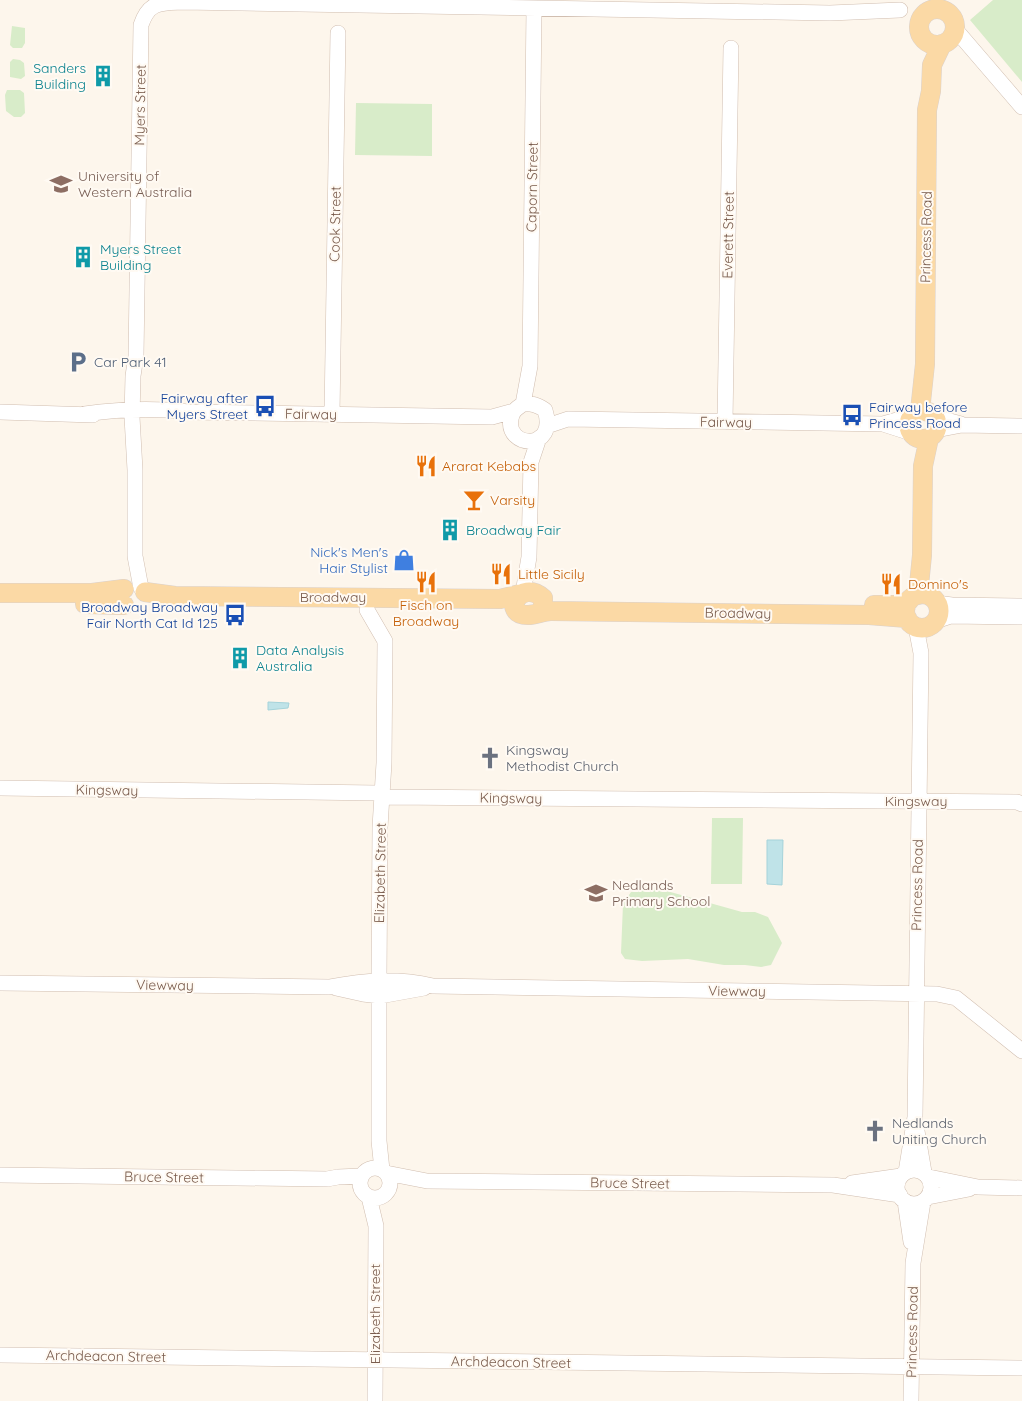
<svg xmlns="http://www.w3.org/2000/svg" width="1022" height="1401" font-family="Quicksand,sans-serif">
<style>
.green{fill:#d8ecc9}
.water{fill:#bfe3e8;stroke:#a5d3da}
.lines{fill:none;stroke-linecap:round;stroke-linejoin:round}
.minor-casing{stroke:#d1beb0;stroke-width:16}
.major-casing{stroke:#dad1cd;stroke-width:20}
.minor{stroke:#fff;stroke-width:15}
.major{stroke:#fbd9a5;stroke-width:19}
.labels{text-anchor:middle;stroke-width:4;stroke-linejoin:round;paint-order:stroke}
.culture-label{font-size:14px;fill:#0d838f;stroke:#fffaf3;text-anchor:start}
.street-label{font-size:14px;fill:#7a5c4d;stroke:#fffaf3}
.education-label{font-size:14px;fill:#785e54;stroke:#fffaf3;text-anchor:start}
.service-label{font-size:14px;fill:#4e5e75;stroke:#fffaf3;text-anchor:start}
.transit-label{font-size:14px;fill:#164399;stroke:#fffaf3;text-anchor:end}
.food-label{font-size:14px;fill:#c56008;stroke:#fffaf3;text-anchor:start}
.shop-label{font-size:14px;fill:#366cbe;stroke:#fffaf3;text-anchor:end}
.worship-label{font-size:14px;fill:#5b616d;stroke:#fffaf3;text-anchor:start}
</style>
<rect width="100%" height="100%" fill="#fdf6ec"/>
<!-- green -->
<path class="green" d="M 993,0 L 1022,0 L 1022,82 L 970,20 Z
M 12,26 L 25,28 L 25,43 L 22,48 L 13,48 L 10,45 Z
M 13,59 L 20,60 L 24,63 L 25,76 L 21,79 L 10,77 L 10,62 Z
M 7,90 L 20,90 L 24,93 L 25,113 L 21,117 L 14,117 L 6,111 L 5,95 Z
M 356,103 L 432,104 L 432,156 L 355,155 Z
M 712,818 L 743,818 L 742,884 L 711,884 Z
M 649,886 L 742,912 L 755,912 L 768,917 L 782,943 L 771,965 L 761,967 L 745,965 L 724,965 L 688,959 L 642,961 L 625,959 L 621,953 L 623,904 L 631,892 Z"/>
<!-- water -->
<path class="water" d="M 268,702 L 289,703 L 288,708 L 268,710 Z
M 767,840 L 783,840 L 782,885 L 767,884 Z"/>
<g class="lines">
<!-- minor casing -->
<g class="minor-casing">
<path id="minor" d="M 955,29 L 1022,107
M 523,404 L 530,366 L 534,8
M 523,404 C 532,403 537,405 545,410 C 558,452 505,448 511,419 C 512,411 517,408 523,404 Z
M 0,412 L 93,415
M 85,414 C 120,409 154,408 189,412 L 492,417 L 514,411
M 332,414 L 338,33
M 935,417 L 961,424
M 725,422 L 731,48
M 883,424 L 911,433
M 547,426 L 568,419 L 883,424 L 911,416
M 936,430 L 962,425 L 1022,426
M 141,588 L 135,556 L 135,470 L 132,417 L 133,376 L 136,356 L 141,25 C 149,1 161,3 183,2 L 830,13 L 900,10
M 523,593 L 529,557 L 531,462 L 539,438
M 936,603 L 952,605 L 1022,606
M 367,610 L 385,641 L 384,763 L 380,827 L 379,980 L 379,1141 L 382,1170
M 936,621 L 951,616 L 1022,617
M 0,788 L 377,793 L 388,797 L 1017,802 L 1022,804
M 0,983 L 329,987 C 366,980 397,978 433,986 L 937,994 L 956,998 L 1022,1051
M 336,988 L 363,994 L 380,996 L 424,988
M 917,1131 L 924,1172
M360 1183a15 15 0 1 1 30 0a15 15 0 1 1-30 0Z
M897 1187a17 17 0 1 1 34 0a17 17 0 1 1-34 0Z
M 906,1172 L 915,1117 L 921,653 L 916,627
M 386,1173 L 427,1181 L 833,1185 L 900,1195
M 0,1175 L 327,1179 L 338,1177 L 361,1176
M 929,1177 L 978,1187 L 1022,1188
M 852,1183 L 901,1176
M 369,1197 L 376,1226 L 375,1401
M 928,1197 L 969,1189
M 905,1201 L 911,1242
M 0,1355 L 1022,1368
M 911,1401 L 913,1263 L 923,1202"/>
</g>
<!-- major casing -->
<g class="major-casing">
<path id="major" d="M919 27a18 18 0 1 1 36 0a18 18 0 1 1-36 0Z
M909 425a14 14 0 1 1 28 0a14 14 0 1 1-28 0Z
M 920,411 L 925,364 L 927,110 L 931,91 L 932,65 L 942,44
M 145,592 L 175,596 L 500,599 L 520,594
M 0,593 L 92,593 L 124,589
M905 611a17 17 0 1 1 34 0a17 17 0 1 1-34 0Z
M 918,595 L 922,555 L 923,466 L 929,438
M 85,604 L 124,605
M 874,605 L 895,605 L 909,601
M 540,611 L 543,608 L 543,598 C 520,578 500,615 528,615 C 536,615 543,611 551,611 L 869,615 L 907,618"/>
</g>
<!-- minor -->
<use href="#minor" class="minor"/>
<!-- major -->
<use href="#major" class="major"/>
</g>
<!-- icons -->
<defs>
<g id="building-bare" transform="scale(1.725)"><path d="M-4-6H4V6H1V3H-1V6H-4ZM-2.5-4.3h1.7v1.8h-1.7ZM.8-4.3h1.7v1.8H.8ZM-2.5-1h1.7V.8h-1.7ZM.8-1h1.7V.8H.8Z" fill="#0f9aa8" stroke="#fffaf3" stroke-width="2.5" paint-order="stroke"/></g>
<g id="university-bare" transform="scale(1.725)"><path d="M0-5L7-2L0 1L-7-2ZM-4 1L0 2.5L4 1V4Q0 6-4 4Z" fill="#8d6e63" stroke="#fffaf3" stroke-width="2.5" paint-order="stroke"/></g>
<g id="parking-bare" transform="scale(1.725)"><path d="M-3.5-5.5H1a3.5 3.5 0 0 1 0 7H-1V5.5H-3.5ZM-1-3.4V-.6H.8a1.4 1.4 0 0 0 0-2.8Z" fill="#5c6f8a" stroke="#fffaf3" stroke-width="2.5" paint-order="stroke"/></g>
<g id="bus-bare" transform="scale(1.725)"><path d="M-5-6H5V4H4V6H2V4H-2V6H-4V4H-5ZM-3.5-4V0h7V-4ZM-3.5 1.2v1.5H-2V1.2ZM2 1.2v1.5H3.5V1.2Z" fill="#1a4fb4" stroke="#fffaf3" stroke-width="2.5" paint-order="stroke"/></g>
<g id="restaurant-bare" transform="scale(1.725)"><path d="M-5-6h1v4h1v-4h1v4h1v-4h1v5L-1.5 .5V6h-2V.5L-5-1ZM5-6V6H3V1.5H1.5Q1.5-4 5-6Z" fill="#e8710a" stroke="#fffaf3" stroke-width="2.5" paint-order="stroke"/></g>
<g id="bar-bare" transform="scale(1.725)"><path d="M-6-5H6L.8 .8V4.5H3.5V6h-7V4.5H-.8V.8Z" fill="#e8710a" stroke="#fffaf3" stroke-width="2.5" paint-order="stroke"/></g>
<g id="shop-bare" transform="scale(1.725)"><path d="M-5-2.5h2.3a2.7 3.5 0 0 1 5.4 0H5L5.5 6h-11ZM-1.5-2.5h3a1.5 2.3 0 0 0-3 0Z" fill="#3f7fe0" stroke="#fffaf3" stroke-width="2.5" paint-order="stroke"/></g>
<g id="church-bare" transform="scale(1.725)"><path d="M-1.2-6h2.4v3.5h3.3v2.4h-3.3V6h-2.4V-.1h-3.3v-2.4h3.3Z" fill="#6b7280" stroke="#fffaf3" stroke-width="2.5" paint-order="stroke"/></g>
<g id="school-bare" transform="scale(1.725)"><path d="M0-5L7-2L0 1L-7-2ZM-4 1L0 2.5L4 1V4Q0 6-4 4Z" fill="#8d6e63" stroke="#fffaf3" stroke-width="2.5" paint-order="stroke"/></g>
</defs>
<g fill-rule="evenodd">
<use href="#building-bare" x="103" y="76"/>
<use href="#university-bare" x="61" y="184"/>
<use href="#building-bare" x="83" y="257"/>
<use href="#parking-bare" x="78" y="362"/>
<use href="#bus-bare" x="265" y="406"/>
<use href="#bus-bare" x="852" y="415"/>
<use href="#restaurant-bare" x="426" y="466"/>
<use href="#bar-bare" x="474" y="500"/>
<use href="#building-bare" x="450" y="530"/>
<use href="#shop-bare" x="404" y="560"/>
<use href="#restaurant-bare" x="501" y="574"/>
<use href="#restaurant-bare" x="426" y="582"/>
<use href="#restaurant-bare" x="891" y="584"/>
<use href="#bus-bare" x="235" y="615"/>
<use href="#building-bare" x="240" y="658"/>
<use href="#church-bare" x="490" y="758"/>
<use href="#school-bare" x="596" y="893"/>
<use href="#church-bare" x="875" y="1131"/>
</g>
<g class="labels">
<!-- culture labels -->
<g class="culture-label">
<text x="86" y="73" text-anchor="end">Sanders<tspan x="86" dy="16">Building</tspan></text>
<text x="100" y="254">Myers Street<tspan x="100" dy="16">Building</tspan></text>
<text x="466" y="535">Broadway Fair</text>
<text x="256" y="655">Data Analysis<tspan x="256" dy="16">Australia</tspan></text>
</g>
<!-- street labels -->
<g class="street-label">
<text transform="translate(140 105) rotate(-89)" y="5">Myers Street</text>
<text transform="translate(532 187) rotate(-89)" y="5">Caporn Street</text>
<text transform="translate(335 224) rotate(-89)" y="5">Cook Street</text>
<text transform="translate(728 235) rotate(-89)" y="5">Everett Street</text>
<text transform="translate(926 237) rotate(-89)" y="5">Princess Road</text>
<text transform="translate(311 414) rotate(1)" y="5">Fairway</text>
<text transform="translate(726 422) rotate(1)" y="5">Fairway</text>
<text x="333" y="602">Broadway</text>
<text transform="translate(738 613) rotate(1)" y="5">Broadway</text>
<text transform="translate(107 790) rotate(1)" y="5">Kingsway</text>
<text transform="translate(511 798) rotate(1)" y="5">Kingsway</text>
<text x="916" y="806">Kingsway</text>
<text transform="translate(380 873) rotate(-89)" y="5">Elizabeth Street</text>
<text transform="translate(917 885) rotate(-89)" y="5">Princess Road</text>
<text transform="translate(165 985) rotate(1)" y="5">Viewway</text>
<text transform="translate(737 991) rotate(1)" y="5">Viewway</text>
<text transform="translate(164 1177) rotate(1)" y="5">Bruce Street</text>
<text transform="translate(630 1183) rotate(1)" y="5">Bruce Street</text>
<text transform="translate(375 1314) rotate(-90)" y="5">Elizabeth Street</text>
<text transform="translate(912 1332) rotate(-89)" y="5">Princess Road</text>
<text transform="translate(106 1356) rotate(1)" y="5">Archdeacon Street</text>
<text transform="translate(511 1362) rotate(1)" y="5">Archdeacon Street</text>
</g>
<!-- education labels -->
<g class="education-label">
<text x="78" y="181">University of<tspan x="78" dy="16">Western Australia</tspan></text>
<text x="612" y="890">Nedlands<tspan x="612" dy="16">Primary School</tspan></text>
</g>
<!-- service labels -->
<g class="service-label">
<text x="94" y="367">Car Park 41</text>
</g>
<!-- transit labels -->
<g class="transit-label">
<text x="248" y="403">Fairway after<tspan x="248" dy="16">Myers Street</tspan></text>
<text x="869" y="412" text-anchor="start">Fairway before<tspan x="869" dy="16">Princess Road</tspan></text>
<text x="218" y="612">Broadway Broadway<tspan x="218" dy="16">Fair North Cat Id 125</tspan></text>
</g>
<!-- food labels -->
<g class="food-label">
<text x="442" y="471">Ararat Kebabs</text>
<text x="490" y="505">Varsity</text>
<text x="518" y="579">Little Sicily</text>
<text x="908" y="589">Domino's</text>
<text x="426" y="610" text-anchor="middle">Fisch on<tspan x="426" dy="16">Broadway</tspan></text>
</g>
<!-- shop labels -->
<g class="shop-label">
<text x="388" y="557">Nick's Men's<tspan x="388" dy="16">Hair Stylist</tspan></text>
</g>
<!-- worship labels -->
<g class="worship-label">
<text x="506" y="755">Kingsway<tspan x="506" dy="16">Methodist Church</tspan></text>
<text x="892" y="1128">Nedlands<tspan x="892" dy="16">Uniting Church</tspan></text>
</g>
</g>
</svg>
